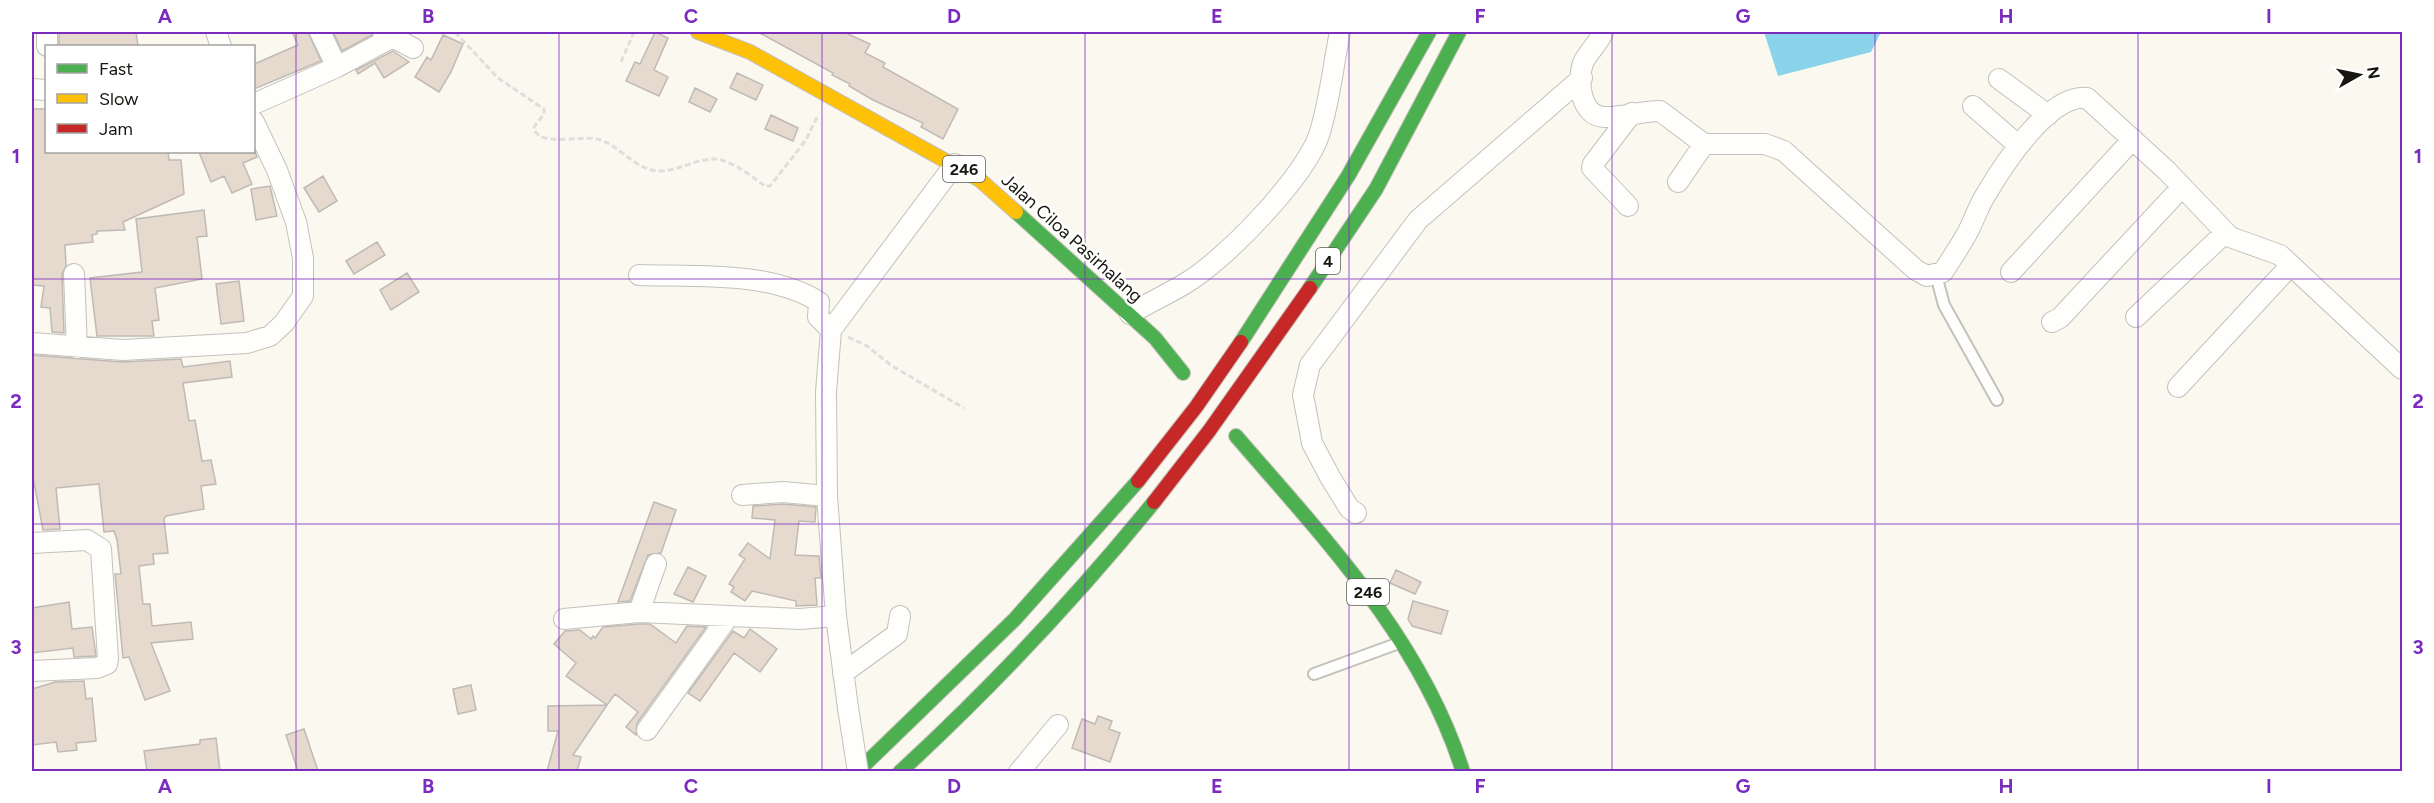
<svg xmlns="http://www.w3.org/2000/svg" width="2434" height="803" font-family="Figtree,sans-serif">
<style>
.water{fill:#89d4ea}
.building{fill:#e6d9ce;stroke:#bfbab5;stroke-width:1.5}
.lines{fill:none;stroke-linecap:round;stroke-linejoin:round}
.lane-casing{stroke:#c3c1ba;stroke-width:14}
.street-casing{stroke:#c3c1ba;stroke-width:22}
.fast-casing{stroke:#c3c1ba;stroke-width:16}
.slow-casing{stroke:#c3c1ba;stroke-width:16}
.jam-casing{stroke:#c3c1ba;stroke-width:16}
.path{stroke:#dededb;stroke-width:3;stroke-dasharray:6 3;stroke-linecap:butt}
.lane{stroke:#fefefd;stroke-width:10}
.street{stroke:#fefefd;stroke-width:20}
.fast{stroke:#4caf50;stroke-width:14}
.slow{stroke:#ffc107;stroke-width:14}
.jam{stroke:#c62828;stroke-width:14}
.street-bridge-casing{stroke:#c3c1ba;stroke-width:22;stroke-linecap:butt}
.street-bridge{stroke:#fefefd;stroke-width:20}
.grid{fill:none;stroke:#7b2cbf;stroke-width:1.5;stroke-opacity:0.55}
.labels{text-anchor:middle;stroke-width:5;stroke-linejoin:round;paint-order:stroke}
.shield{fill:#fff;stroke:#5d5c58;stroke-width:1.5}
.shield-label{font-size:16px;font-weight:bold;fill:#181610}
.street-label{font-size:18px;fill:#181610;stroke:#fff}
.neatline{fill:none;stroke:#7b2cbf;stroke-width:2}
.grid-label{font-size:20px;text-anchor:middle;font-weight:bold;fill:#7b2cbf}
</style>
<rect width="100%" height="100%" fill="#fbf8f0"/>
<!-- water -->
<path class="water" d="M 1764,32 L 1881,32 L 1871,52 L 1778,76 Z"/>
<!-- building -->
<path class="building" d="M 59,32 L 136,32 L 138,46 L 59,46 Z
M 292,32 L 308,32 L 321,61 L 254,89 L 254,64 L 298,45 Z
M 333,32 L 371,32 L 372,35 L 342,51 Z
M 655,32 L 668,38 L 654,70 L 668,77 L 659,96 L 626,81 L 635,62 L 640,64 Z
M 758,32 L 844,32 L 870,44 L 865,53 L 885,63 L 883,67 L 958,109 L 943,139 L 921,127 L 923,123 L 873,100 L 849,86 L 850,84 L 832,75 L 833,73 Z
M 443,35 L 463,44 L 451,72 L 439,92 L 415,77 L 427,57 L 431,60 Z
M 393,51 L 409,62 L 384,78 L 375,63 L 358,74 L 356,70 Z
M 737,73 L 763,85 L 756,100 L 730,88 Z
M 695,88 L 717,99 L 710,112 L 689,102 Z
M 32,109 L 46,109 L 46,152 L 168,152 L 169,160 L 181,160 L 184,194 L 123,222 L 125,230 L 97,231 L 97,234 L 92,235 L 93,242 L 65,245 L 66,266 L 62,274 L 64,333 L 52,332 L 50,308 L 41,307 L 44,286 L 32,285 Z
M 771,115 L 798,128 L 793,141 L 765,129 Z
M 199,152 L 255,152 L 257,157 L 243,163 L 252,184 L 232,193 L 224,176 L 211,182 Z
M 323,176 L 337,201 L 319,212 L 304,188 Z
M 270,186 L 277,216 L 256,220 L 251,189 Z
M 204,210 L 207,236 L 197,237 L 202,279 L 155,288 L 159,320 L 152,321 L 154,336 L 97,336 L 90,278 L 142,272 L 136,219 Z
M 377,242 L 385,255 L 354,274 L 346,261 Z
M 407,273 L 419,292 L 391,310 L 380,290 Z
M 239,281 L 244,321 L 221,324 L 216,284 Z
M 32,355 L 122,362 L 181,359 L 183,367 L 230,361 L 232,377 L 183,383 L 189,421 L 195,420 L 202,461 L 211,460 L 216,484 L 201,486 L 204,509 L 166,516 L 164,519 L 168,553 L 153,554 L 154,564 L 139,566 L 143,604 L 150,604 L 152,626 L 191,622 L 193,639 L 151,643 L 170,691 L 145,700 L 129,657 L 123,658 L 115,574 L 121,574 L 117,540 L 114,531 L 104,532 L 99,484 L 56,488 L 60,529 L 43,530 L 32,472 Z
M 654,502 L 676,510 L 661,553 L 648,555 L 630,601 L 618,602 Z
M 783,504 L 816,507 L 815,522 L 799,521 L 795,555 L 819,556 L 821,578 L 815,578 L 817,605 L 796,606 L 796,601 L 752,591 L 745,601 L 731,592 L 734,587 L 729,584 L 745,559 L 739,555 L 748,543 L 770,559 L 775,520 L 752,518 L 753,506 Z
M 688,567 L 706,576 L 693,602 L 674,594 Z
M 1396,570 L 1421,582 L 1415,594 L 1390,583 Z
M 1413,601 L 1448,611 L 1441,634 L 1412,626 L 1408,619 Z
M 69,602 L 72,629 L 92,627 L 96,656 L 74,657 L 73,648 L 32,653 L 32,608 Z
M 639,624 L 650,624 L 676,643 L 687,626 L 706,627 L 637,723 L 636,735 L 626,727 L 638,712 L 615,694 L 607,705 L 566,676 L 576,663 L 554,644 L 565,631 L 580,630 L 591,639 L 593,636 L 595,638 L 603,627 Z
M 750,629 L 777,649 L 760,672 L 734,653 L 700,701 L 688,693 L 733,631 L 744,638 Z
M 84,681 L 86,699 L 92,698 L 96,741 L 76,743 L 77,750 L 58,752 L 56,742 L 32,745 L 32,689 L 55,682 Z
M 471,685 L 476,710 L 458,714 L 453,689 Z
M 607,705 L 573,755 L 581,757 L 577,771 L 547,771 L 558,731 L 548,731 L 548,706 Z
M 1098,716 L 1112,721 L 1109,729 L 1120,733 L 1110,762 L 1072,748 L 1082,719 L 1095,724 Z
M 304,729 L 318,771 L 298,771 L 286,735 Z
M 216,738 L 220,771 L 147,771 L 144,751 L 200,744 L 200,740 Z"/>
<g class="lines">
<!-- lane casing -->
<g class="lane-casing">
<path id="lane" d="M 1936,275 L 1944,305 L 1997,400
M 1314,674 L 1399,643"/>
</g>
<!-- street casing -->
<g class="street-casing">
<path id="street" d="M 47,32 L 47,46
M 216,32 L 221,46
M 320,32 L 337,67
M 383,32 L 413,48
M 1603,32 C 1599,43 1588,52 1583,63 C 1577,80 1580,116 1604,117 C 1622,118 1641,111 1660,111 L 1704,144 L 1765,144 L 1784,151 L 1796,162 L 1916,270 L 1927,276 L 1943,272 C 1950,261 1958,249 1965,237 C 1973,224 1977,209 1985,196 C 2002,167 2048,94 2087,98 L 2167,171 L 2230,237 L 2280,255 L 2402,369
M 1999,79 L 2048,115
M 32,89 L 46,90
M 254,104 L 337,67 L 391,38
M 1973,106 L 2018,145
M 1678,182 L 1704,144
M 1628,206 L 1592,168 L 1593,164 L 1632,113
M 2011,272 L 2133,139
M 74,274 L 77,348
M 639,275 C 694,277 772,271 819,302 L 818,317 L 831,330
M 1130,314 C 1148,303 1168,294 1186,283 C 1225,260 1305,177 1319,135 C 1330,101 1333,66 1340,32
M 2136,317 L 2225,233
M 2052,322 L 2060,318 L 2182,187
M 32,343 L 123,350 L 247,343 L 270,336 L 284,323 L 303,296 L 303,258 L 296,222 L 277,170 L 254,122
M 2178,387 L 2291,265
M 742,495 L 783,492 L 827,496
M 1356,513 L 1349,508 L 1330,477 L 1312,443 L 1303,395 L 1310,365 L 1418,220 L 1582,78
M 639,612 L 656,564
M 564,619 L 639,612 L 800,619 L 836,616
M 32,671 L 97,668 L 107,664 L 108,659 L 101,549 L 87,540 L 32,543
M 843,673 L 897,634 L 900,616
M 848,708 L 836,616 L 827,496 L 826,392 L 831,330 L 955,164
M 647,730 L 728,617
M 1019,772 L 1058,725"/>
</g>
<!-- fast casing -->
<g class="fast-casing">
<path id="fast" d="M 1016,212 L 1155,338 L 1183,373
M 1310,288 L 1376,189 L 1459,32
M 1241,342 L 1348,176 L 1429,32
M 1236,436 C 1324,538 1422,640 1463,772
M 857,772 L 1015,619 L 1138,481
M 900,772 C 991,688 1075,599 1154,502"/>
</g>
<!-- slow casing -->
<g class="slow-casing">
<path id="slow" d="M 698,32 L 750,52 L 980,180 L 1016,212"/>
</g>
<!-- jam casing -->
<g class="jam-casing">
<path id="jam" d="M 1138,481 L 1196,407 L 1241,342
M 1154,502 L 1209,431 L 1310,288"/>
</g>
<!-- path -->
<path class="path" d="M 455,32 L 498,78 L 544,109 L 544,114 L 534,127 C 536,148 582,135 597,139 C 619,144 633,169 658,171 C 678,172 702,155 721,160 C 737,164 752,177 765,186 L 770,186 L 806,140 L 817,117
M 621,62 L 634,32
M 848,337 L 867,346 L 892,366 L 964,408"/>
<!-- lane -->
<use href="#lane" class="lane"/>
<!-- street -->
<use href="#street" class="street"/>
<!-- fast -->
<use href="#fast" class="fast"/>
<!-- slow -->
<use href="#slow" class="slow"/>
<!-- jam -->
<use href="#jam" class="jam"/>
<!-- street-bridge casing -->
<g class="street-bridge-casing">
<path id="street-bridge" d="M 848,708 L 858,772"/>
</g>
<!-- street-bridge -->
<use href="#street-bridge" class="street-bridge"/>
</g>
<!-- grid -->
<path class="grid" d="M 296,32 L 296,772M 559,32 L 559,772M 822,32 L 822,772M 1085,32 L 1085,772M 1349,32 L 1349,772M 1612,32 L 1612,772M 1875,32 L 1875,772M 2138,32 L 2138,772M 32,279 L 2402,279M 32,524 L 2402,524"/>
<g class="labels">
<!-- shield labels -->
<g class="shield">
<rect x="943" y="156" width="42" height="26" rx="4.5"/>
<rect x="1316" y="248" width="24" height="26" rx="4.5"/>
<rect x="1347" y="579" width="42" height="26" rx="4.5"/>
</g>
<g class="shield-label">
<text x="964" y="175">246</text>
<text x="1328" y="267">4</text>
<text x="1368" y="598">246</text>
</g>
<!-- street labels -->
<g class="street-label">
<text transform="translate(1072 238) rotate(42)" y="6">Jalan Ciloa Pasirhalang</text>
</g>
</g>
<!-- border -->
<rect width="2434" height="803" fill="none" stroke="#ffffff" stroke-width="66"/>
<!-- legend -->
<rect x="45" y="45" width="210" height="108" fill="#ffffff" stroke="#a3a29f" stroke-width="1.5"/>
<rect x="57" y="64" width="30" height="9" fill="#4caf50" stroke="#a3a29f" stroke-width="1.5"/>
<text x="99" y="75" font-size="18" fill="#181610">Fast</text>
<rect x="57" y="94" width="30" height="9" fill="#ffc107" stroke="#a3a29f" stroke-width="1.5"/>
<text x="99" y="105" font-size="18" fill="#181610">Slow</text>
<rect x="57" y="124" width="30" height="9" fill="#c62828" stroke="#a3a29f" stroke-width="1.5"/>
<text x="99" y="135" font-size="18" fill="#181610">Jam</text>
<!-- north arrow -->
<g transform="translate(2359 75) rotate(81)" stroke="#ffffff" stroke-width="4.5" paint-order="stroke">
<path d="M0-4.5L10 22L0 15L-10 22Z" fill="#181610"/>
<text y="-9" font-size="16" font-weight="bold" text-anchor="middle" fill="#181610">N</text>
</g>
<rect x="33" y="33" width="2368" height="737" class="neatline"/>
<g class="grid-label">
<text x="165" y="23">A</text>
<text x="428" y="23">B</text>
<text x="691" y="23">C</text>
<text x="954" y="23">D</text>
<text x="1217" y="23">E</text>
<text x="1480" y="23">F</text>
<text x="1743" y="23">G</text>
<text x="2006" y="23">H</text>
<text x="2269" y="23">I</text>
<text x="16" y="163">1</text>
<text x="2418" y="163">1</text>
<text x="16" y="408">2</text>
<text x="2418" y="408">2</text>
<text x="16" y="654">3</text>
<text x="2418" y="654">3</text>
<text x="165" y="793">A</text>
<text x="428" y="793">B</text>
<text x="691" y="793">C</text>
<text x="954" y="793">D</text>
<text x="1217" y="793">E</text>
<text x="1480" y="793">F</text>
<text x="1743" y="793">G</text>
<text x="2006" y="793">H</text>
<text x="2269" y="793">I</text>
</g>
</svg>
